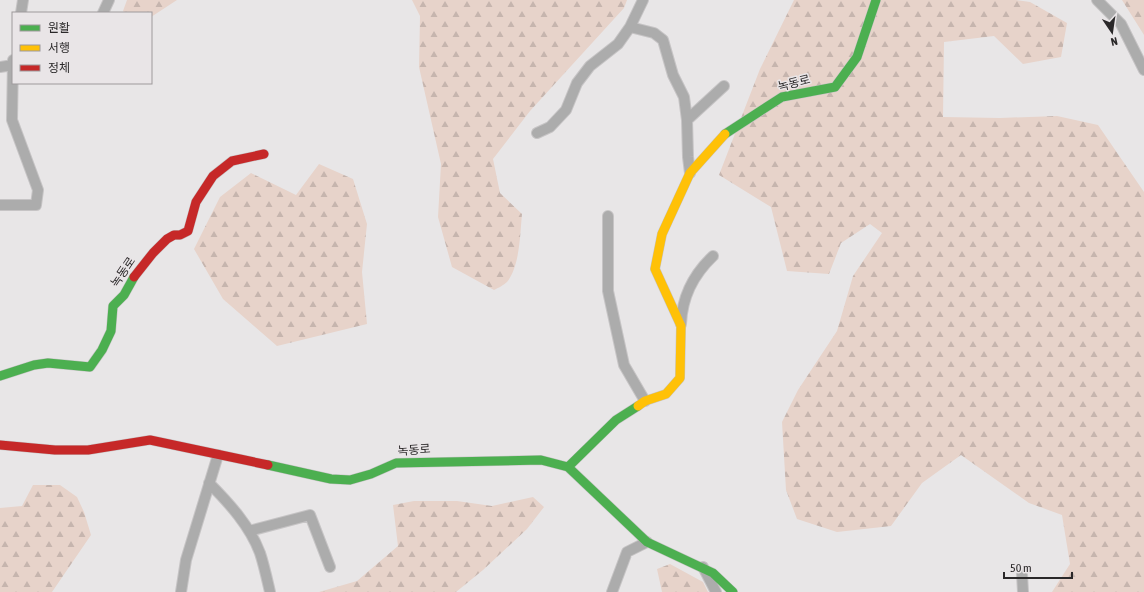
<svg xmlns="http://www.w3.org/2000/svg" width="1144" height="592" font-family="'Asap Condensed','Noto Sans KR',sans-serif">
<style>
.forest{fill:url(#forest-firs)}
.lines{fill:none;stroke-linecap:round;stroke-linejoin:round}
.street-casing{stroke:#c6c4c5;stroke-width:12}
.fast-casing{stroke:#c6c4c5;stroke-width:10}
.slow-casing{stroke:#c6c4c5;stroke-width:10}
.jam-casing{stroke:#c6c4c5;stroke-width:10}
.street{stroke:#acacac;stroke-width:10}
.fast{stroke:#4caf50;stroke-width:9}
.slow{stroke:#ffc107;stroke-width:9}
.jam{stroke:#c62828;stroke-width:9}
.labels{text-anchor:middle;stroke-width:3;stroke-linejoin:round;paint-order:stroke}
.street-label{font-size:12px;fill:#2a2829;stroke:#e9e5e7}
</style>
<defs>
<pattern id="forest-firs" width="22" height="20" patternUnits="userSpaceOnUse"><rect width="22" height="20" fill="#e7d3ca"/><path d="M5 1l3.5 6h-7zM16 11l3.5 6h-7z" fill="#c6b5ae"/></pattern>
</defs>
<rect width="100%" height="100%" fill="#e8e6e7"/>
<!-- forest -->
<path class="forest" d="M 127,0 L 177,0 L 151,17 L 151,13 L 125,13 L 123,11 Z
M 412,0 L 627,0 L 624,8 L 530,111 L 493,159 L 500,193 L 522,214 C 520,234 520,266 507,282 C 504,285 498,288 494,290 L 452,267 L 438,217 L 441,164 L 419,67 L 420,16 Z
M 794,0 L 1016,0 L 1030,2 L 1067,23 L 1061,57 L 1023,64 L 994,36 L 944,42 L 943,117 L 1000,118 L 1057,116 L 1098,125 L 1144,192 L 1144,592 L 1052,592 L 1070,564 L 1062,515 L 1029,503 L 961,455 L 922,483 L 891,526 L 837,532 L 797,519 L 786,490 L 782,422 L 798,390 L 837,331 L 853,276 L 882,233 L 870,224 L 841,243 L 829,274 L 787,271 L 771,207 L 719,175 L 760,69 Z
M 1122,0 L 1144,0 L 1144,35 Z
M 319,164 L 353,179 L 367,224 L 362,272 L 367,324 L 277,346 L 223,299 L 194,249 L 220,197 L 251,173 L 296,195 Z
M 33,485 L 60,485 L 77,497 L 84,512 L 91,535 L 52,592 L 0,592 L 0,508 L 22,506 Z
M 533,497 L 544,507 L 527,529 L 483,570 L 456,592 L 319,592 L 357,581 L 398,546 L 393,505 L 414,501 L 457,501 L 492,506 Z
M 670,564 L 703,582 L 708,592 L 662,592 L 657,569 Z"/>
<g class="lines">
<!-- street casing -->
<g class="street-casing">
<path id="street" d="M 1097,0 L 1121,24 L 1144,70
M 21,13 L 23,0
M 103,13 L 109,0
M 630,27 L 643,0
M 0,67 L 13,65
M 687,120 L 724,86
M 537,133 L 550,127 L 566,110 L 577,83 L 590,66 L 618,44 L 630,27 L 654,33 L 663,40 L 673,75 L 684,97 L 687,120 L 688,157 L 690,173
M 0,205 L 36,205 L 38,190 L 12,120 L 13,60
M 608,216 L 608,291 L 624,365 L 645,401
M 681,324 C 682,297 693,275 713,256
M 209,483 C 229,503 250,526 260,553 C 264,565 267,579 270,592
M 249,531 L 310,515 L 330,567
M 703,567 L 716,592
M 1022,574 L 1023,592
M 181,592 L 186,560 L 218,455
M 612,592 L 627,552 L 647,542"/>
</g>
<!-- fast casing -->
<g class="fast-casing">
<path id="fast" d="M 725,134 L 782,97 L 835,87 L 857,57 L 876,0
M 0,376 L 34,365 L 48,363 L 90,367 L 102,350 L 111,331 L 113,306 L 124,295 L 134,277
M 638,406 L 616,420 L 568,467 L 647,542 L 713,573 L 733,592
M 268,465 L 331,479 L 350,480 L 371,474 L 396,463 L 541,460 L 568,467"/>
</g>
<!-- slow casing -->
<g class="slow-casing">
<path id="slow" d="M 638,406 L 645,401 L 666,394 L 680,378 L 681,326 L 655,269 L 662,234 L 690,173 L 725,134"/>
</g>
<!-- jam casing -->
<g class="jam-casing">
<path id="jam" d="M 134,277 L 153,253 L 167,239 L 174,235 L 180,235 L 188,231 L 196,202 L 213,176 L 232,161 L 264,154
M 0,445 L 55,450 L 88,450 L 150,440 L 268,465"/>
</g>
<!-- street -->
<use href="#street" class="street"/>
<!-- fast -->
<use href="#fast" class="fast"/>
<!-- slow -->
<use href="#slow" class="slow"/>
<!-- jam -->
<use href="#jam" class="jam"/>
</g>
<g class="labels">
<!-- street labels -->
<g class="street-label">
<text transform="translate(794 83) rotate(-14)" y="4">녹동로</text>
<text transform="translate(123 272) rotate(-56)" y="4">녹동로</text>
<text transform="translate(414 450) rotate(-4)" y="4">녹동로</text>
</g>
</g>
<!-- legend -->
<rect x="12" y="12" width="140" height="72" fill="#e9e5e7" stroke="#9d999b"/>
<rect x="20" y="25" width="20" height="6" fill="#4caf50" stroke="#9d999b"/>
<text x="48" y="32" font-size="12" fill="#2a2829">원활</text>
<rect x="20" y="45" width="20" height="6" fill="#ffc107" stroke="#9d999b"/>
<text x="48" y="52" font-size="12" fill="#2a2829">서행</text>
<rect x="20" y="65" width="20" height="6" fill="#c62828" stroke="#9d999b"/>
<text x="48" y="72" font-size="12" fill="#2a2829">정체</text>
<!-- north arrow -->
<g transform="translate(1112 32) rotate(167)" stroke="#e9e5e7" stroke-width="3" paint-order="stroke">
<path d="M0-3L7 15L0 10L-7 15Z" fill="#2a2829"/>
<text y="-6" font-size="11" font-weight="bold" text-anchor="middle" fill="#2a2829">N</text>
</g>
<!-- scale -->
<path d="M1004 572v6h68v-6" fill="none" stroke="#2a2829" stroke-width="2"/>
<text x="1010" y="572" font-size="12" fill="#2a2829" stroke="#e9e5e7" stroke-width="3" paint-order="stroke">50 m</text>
</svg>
